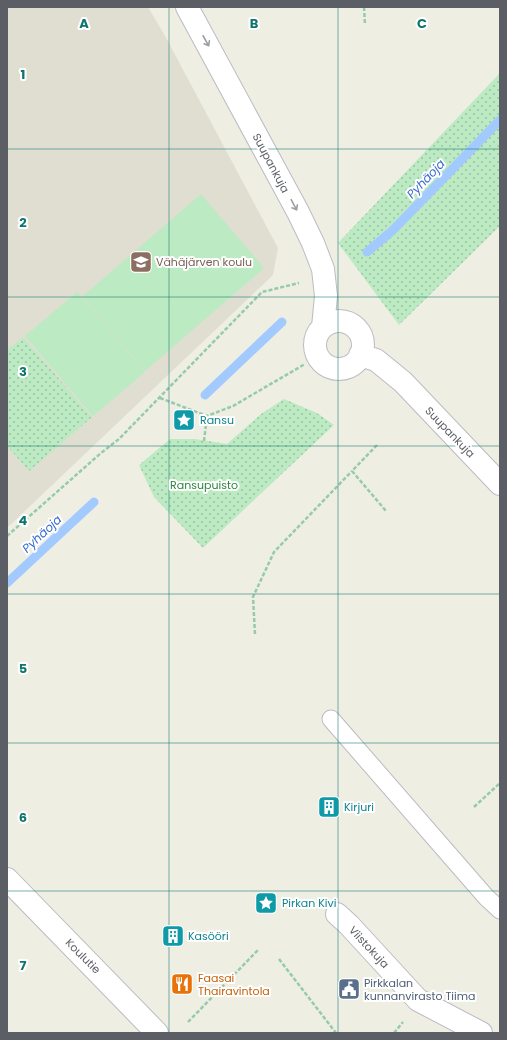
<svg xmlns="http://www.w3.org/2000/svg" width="507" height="1040" font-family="Poppins,sans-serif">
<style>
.education{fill:#dfded1}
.park{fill:url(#park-dots)}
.pitch{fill:#bceac3}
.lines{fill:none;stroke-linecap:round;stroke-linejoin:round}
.stream{stroke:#a3caff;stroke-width:9}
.lane-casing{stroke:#bbbcc3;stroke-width:19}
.street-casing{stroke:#bbbcc3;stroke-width:24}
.path{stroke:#95cbac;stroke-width:2.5;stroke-dasharray:4 2;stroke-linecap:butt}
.lane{stroke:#fff;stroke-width:17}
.street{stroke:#fff;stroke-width:22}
.oneway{stroke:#9d9ea3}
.grid{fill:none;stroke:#0f766e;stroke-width:1;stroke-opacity:0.55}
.labels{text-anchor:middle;stroke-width:4;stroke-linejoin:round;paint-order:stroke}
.street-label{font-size:11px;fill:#5b5e65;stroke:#fff}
.education-label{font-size:11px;fill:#785e54;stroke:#fff;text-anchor:start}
.culture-label{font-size:11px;fill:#0d838f;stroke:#fff;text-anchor:start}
.park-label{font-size:11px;fill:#2b843c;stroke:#fff}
.food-label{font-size:11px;fill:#c56008;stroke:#fff;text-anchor:start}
.service-label{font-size:11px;fill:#4e5e75;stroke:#fff;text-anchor:start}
.water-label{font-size:12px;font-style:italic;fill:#396ccf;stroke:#fff}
.grid-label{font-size:13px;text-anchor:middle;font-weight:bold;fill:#0f766e;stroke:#fff;stroke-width:4;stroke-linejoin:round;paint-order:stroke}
</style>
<defs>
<pattern id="park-dots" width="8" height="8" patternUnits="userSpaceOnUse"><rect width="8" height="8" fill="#bceac3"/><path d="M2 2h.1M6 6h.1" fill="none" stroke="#9cc1a2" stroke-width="1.8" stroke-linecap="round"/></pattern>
</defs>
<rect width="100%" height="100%" fill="#efeee3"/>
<!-- education -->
<path class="education" d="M 7,7 L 148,7 L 164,34 L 278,248 L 273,275 L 7,528 Z"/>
<!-- park -->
<path class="park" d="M 500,73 L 500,226 L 399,325 L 338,243 Z
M 23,337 L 92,417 L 29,471 L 7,446 L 7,350 Z
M 284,399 L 317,413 L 334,425 L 203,548 L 154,497 L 139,465 L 170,439 L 195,439 L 227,444 L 261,414 Z"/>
<!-- pitch -->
<path class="pitch" d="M 201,194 L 264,268 L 145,371 L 82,297 Z
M 77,292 L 145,372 L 93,416 L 25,336 Z"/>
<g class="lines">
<!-- stream -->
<path class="stream" d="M 367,252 L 393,230 L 500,120
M 205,395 L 282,322
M 7,583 L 94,502"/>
<!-- lane casing -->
<g class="lane-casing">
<path id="lane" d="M 331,719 L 486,897 L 500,910"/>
</g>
<!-- street casing -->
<g class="street-casing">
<path id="street" d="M 187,7 L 298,212 L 313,243 L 323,269 L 326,296 L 323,327
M315 345a24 24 0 1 1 48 0a24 24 0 1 1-48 0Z
M 360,355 L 376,360 L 403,382 L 500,484
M 7,879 L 157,1033
M 337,914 L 349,925 L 418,1000 L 481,1033"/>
</g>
<!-- path -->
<path class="path" d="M 364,7 L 365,25
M 160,398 L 207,416 L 233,406 L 305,364
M 204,441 L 207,416
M 377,445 L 352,471 L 386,511
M 7,536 L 101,453 L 119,439 L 262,292 L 299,283
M 255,634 L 253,597 L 274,552 L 352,471
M 474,807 L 500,783
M 279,959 L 336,1033
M 188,1022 L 258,950
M 394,1033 L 403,1022"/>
<!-- lane -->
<use href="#lane" class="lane"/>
<!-- street -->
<use href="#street" class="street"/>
</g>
<!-- one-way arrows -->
<defs><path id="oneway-shaft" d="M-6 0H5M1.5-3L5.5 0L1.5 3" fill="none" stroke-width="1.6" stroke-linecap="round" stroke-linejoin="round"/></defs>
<g class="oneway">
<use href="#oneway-shaft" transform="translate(206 41) rotate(61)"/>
<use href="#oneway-shaft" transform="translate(294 205) rotate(62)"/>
</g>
<!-- grid -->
<path class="grid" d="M 169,7 L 169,1033M 338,7 L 338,1033M 7,149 L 500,149M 7,297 L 500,297M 7,446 L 500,446M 7,594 L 500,594M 7,743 L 500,743M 7,891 L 500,891"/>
<!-- icons -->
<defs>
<g id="school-square" transform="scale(1.15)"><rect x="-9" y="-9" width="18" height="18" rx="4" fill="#8d6e63" stroke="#fff"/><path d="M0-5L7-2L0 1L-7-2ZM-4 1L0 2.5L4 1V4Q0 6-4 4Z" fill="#fff"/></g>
<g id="sight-square" transform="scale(1.15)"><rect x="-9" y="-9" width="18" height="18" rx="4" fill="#0f9aa8" stroke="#fff"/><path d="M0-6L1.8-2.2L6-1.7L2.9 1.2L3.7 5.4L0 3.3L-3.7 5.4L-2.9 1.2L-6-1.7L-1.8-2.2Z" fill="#fff"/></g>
<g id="building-square" transform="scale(1.15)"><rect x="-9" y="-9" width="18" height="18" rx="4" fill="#0f9aa8" stroke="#fff"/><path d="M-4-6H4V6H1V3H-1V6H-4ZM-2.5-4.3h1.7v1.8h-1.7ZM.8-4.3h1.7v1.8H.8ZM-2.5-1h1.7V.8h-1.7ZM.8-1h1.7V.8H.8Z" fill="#fff"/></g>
<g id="restaurant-square" transform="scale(1.15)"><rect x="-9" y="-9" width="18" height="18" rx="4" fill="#e8710a" stroke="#fff"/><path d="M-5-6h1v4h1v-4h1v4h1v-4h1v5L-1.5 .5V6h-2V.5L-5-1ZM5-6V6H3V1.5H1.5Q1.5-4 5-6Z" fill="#fff"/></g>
<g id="civic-square" transform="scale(1.15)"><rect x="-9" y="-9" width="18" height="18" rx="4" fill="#5c6f8a" stroke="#fff"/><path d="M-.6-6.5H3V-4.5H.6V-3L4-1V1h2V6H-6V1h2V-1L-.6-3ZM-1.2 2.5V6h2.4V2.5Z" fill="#fff"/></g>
</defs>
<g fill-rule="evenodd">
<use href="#school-square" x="141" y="262"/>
<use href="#sight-square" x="184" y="420"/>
<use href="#building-square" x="329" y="807"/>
<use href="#sight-square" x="266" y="903"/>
<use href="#building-square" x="173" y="936"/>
<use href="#restaurant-square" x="182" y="984"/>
<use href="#civic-square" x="349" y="989"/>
</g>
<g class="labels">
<!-- street labels -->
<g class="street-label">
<text transform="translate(271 163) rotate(62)" y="4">Suupankuja</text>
<text transform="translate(450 432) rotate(46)" y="4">Suupankuja</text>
<text transform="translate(369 947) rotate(47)" y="4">Viistokuja</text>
<text transform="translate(83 956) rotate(45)" y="4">Koulutie</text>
</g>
<!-- education labels -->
<g class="education-label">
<text x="156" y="266">Vähäjärven koulu</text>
</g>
<!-- culture labels -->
<g class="culture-label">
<text x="200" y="424">Ransu</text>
<text x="344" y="811">Kirjuri</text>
<text x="282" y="907">Pirkan Kivi</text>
<text x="188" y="940">Kasööri</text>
</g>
<!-- park labels -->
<g class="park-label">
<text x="204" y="489">Ransupuisto</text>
</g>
<!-- food labels -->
<g class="food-label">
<text x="198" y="982">Faasai<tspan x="198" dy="13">Thairavintola</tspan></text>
</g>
<!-- service labels -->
<g class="service-label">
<text x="364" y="987">Pirkkalan<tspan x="364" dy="13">kunnanvirasto Tiima</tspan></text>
</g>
<!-- water labels -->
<g class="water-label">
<text transform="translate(426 179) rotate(-46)" y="4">Pyhäoja</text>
<text transform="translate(42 534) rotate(-43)" y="4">Pyhäoja</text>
</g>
</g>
<g class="grid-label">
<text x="84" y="28">A</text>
<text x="254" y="28">B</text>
<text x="422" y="28">C</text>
<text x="23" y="79">1</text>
<text x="23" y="227">2</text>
<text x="23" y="376">3</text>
<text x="23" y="525">4</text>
<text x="23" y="673">5</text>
<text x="23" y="822">6</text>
<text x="23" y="970">7</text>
</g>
<!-- border -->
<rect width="507" height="1040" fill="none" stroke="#5b5e65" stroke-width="16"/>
</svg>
